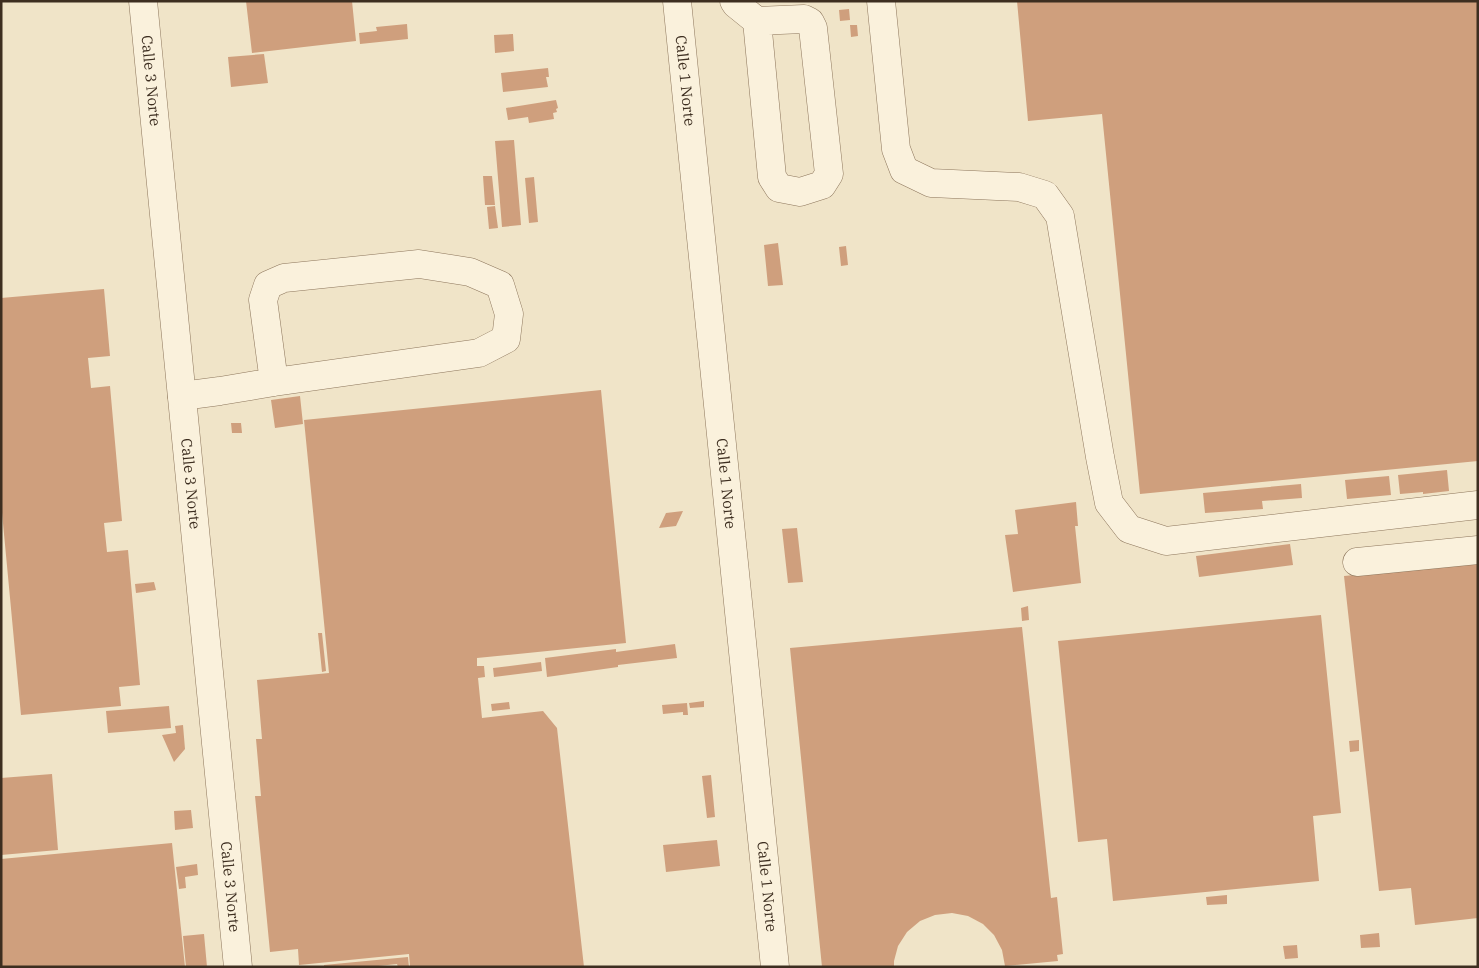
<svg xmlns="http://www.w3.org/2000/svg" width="1479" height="968" font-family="'IBM Plex Serif',serif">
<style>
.building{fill:#cf9f7d}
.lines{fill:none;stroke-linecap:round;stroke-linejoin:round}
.minor-casing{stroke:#8d765c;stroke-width:29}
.minor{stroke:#faf1dc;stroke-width:28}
.labels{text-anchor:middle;stroke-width:4;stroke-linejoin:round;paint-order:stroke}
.street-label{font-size:15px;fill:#3d2e20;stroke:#f7eed8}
</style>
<rect width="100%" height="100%" fill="#f0e4c8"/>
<!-- building -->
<path class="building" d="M 246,1 L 352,1 L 356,41 L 252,53 Z
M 1017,1 L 1478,1 L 1478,461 L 1140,494 L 1102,114 L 1028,121 Z
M 849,9 L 850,20 L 840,21 L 839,10 Z
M 407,24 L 408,39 L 360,44 L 359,33 L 377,31 L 376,27 Z
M 850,25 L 857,25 L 858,36 L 851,37 Z
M 513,34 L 514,51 L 495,53 L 494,35 Z
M 264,54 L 268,83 L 231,87 L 228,57 Z
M 548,68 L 549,77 L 546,77 L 548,87 L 503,92 L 501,73 Z
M 556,100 L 558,108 L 556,109 L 557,112 L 553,113 L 554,119 L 529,123 L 528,117 L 508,120 L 506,108 Z
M 514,140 L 521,225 L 502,227 L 495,141 Z
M 483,176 L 492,176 L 495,205 L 485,205 Z
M 534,177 L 538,222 L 529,223 L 525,178 Z
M 495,206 L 498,228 L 489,229 L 487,207 Z
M 778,243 L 783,285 L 768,286 L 764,245 Z
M 846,246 L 848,265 L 841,266 L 839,247 Z
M 104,289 L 110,356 L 88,358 L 91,388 L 110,386 L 122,521 L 104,523 L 107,552 L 128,550 L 140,685 L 119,687 L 121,706 L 21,715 L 1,502 L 1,298 Z
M 601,390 L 626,643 L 477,658 L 477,666 L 484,666 L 485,677 L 478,678 L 482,718 L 543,711 L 557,728 L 584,967 L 410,967 L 409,954 L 299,965 L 298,949 L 270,952 L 255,796 L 261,796 L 256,739 L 262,739 L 257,680 L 329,673 L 304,420 Z
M 300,396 L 303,424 L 275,428 L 271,400 Z
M 231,423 L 241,423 L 242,433 L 232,433 Z
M 1447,470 L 1449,491 L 1423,494 L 1423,492 L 1400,494 L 1398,475 Z
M 1389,476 L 1391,495 L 1347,499 L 1345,480 Z
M 1301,484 L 1302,498 L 1262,501 L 1263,509 L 1205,513 L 1203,493 Z
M 1076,502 L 1078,526 L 1075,526 L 1081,583 L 1013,592 L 1005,535 L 1018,534 L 1015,510 Z
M 683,511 L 676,526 L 659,528 L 666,513 Z
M 797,528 L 803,582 L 788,583 L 782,529 Z
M 1290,544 L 1293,565 L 1199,577 L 1196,556 Z
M 1478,563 L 1478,918 L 1415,925 L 1411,888 L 1379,891 L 1344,576 Z
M 154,582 L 156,590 L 136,593 L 135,584 Z
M 1028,606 L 1029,620 L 1022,621 L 1021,608 Z
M 1321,615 L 1341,813 L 1313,816 L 1319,881 L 1113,901 L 1107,839 L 1078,842 L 1058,641 Z
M 1022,627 L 1051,898 L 1057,897 L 1063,954 L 1057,955 L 1058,961 L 1005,966 L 1002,950 L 994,935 L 983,924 L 968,916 L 952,913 L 935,915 L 920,921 L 907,932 L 898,946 L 894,961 L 894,967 L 822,967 L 790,648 Z
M 318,633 L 322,633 L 326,671 L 322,672 Z
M 675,644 L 677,658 L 618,665 L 618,667 L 547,677 L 545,658 L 616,649 L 616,652 Z
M 541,662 L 542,671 L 494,677 L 493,668 Z
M 704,701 L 704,707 L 690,708 L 689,703 Z
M 509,702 L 510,709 L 492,711 L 491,704 Z
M 687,703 L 688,715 L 683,715 L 683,712 L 663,714 L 662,705 Z
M 169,706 L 171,728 L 108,733 L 106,711 Z
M 183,725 L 185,749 L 174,762 L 162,735 L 176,733 L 175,726 Z
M 1359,740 L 1359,751 L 1350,752 L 1349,741 Z
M 52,774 L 58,850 L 1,855 L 1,778 Z
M 711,775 L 715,817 L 707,818 L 702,776 Z
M 191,810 L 193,828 L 175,830 L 174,811 Z
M 717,840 L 720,866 L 666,872 L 663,845 Z
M 172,843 L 185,967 L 1,967 L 1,859 Z
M 197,864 L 198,875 L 185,877 L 186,888 L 179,889 L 176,867 Z
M 1227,895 L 1227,904 L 1207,905 L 1206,897 Z
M 1379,933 L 1380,947 L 1361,948 L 1360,935 Z
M 204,934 L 207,967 L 186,967 L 183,936 Z
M 1297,945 L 1298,958 L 1285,959 L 1283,946 Z
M 408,957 L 409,967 L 398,967 L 397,964 L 369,967 L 324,967 L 324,965 Z"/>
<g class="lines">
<!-- minor casing -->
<g class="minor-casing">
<g id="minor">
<path id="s1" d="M 143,1 L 238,967"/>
<path id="s2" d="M 677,1 L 775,967"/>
<path d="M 734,1 L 736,4 L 757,21 L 804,19 L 810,22 L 813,28 L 829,174 L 822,185 L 800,192 L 779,188 L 772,177 L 757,21"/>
<path d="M 881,1 L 896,149 L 904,170 L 931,183 L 1019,187 L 1045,195 L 1060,216 L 1100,457 L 1109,503 L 1129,529 L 1166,541 L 1478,505"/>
<path d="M 182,396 L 220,391 L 274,382 L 479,353 L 506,339 L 509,314 L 500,285 L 470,272 L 419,264 L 284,278 L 268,285 L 263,300 L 274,382"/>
<path d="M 1357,562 L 1478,550"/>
</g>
</g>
<!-- minor -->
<use href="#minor" class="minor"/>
</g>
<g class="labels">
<!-- street labels -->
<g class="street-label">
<text dy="5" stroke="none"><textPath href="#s1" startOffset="80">Calle 3 Norte</textPath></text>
<text dy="5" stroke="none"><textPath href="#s2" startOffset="80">Calle 1 Norte</textPath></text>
<text dy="5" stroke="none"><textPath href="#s1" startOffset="485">Calle 3 Norte</textPath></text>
<text dy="5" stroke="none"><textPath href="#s2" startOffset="485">Calle 1 Norte</textPath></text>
<text dy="5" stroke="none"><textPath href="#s1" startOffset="890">Calle 3 Norte</textPath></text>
<text dy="5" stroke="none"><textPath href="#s2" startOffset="890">Calle 1 Norte</textPath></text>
</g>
</g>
<!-- border -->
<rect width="1479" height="968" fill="none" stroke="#3d2e20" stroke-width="5"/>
</svg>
